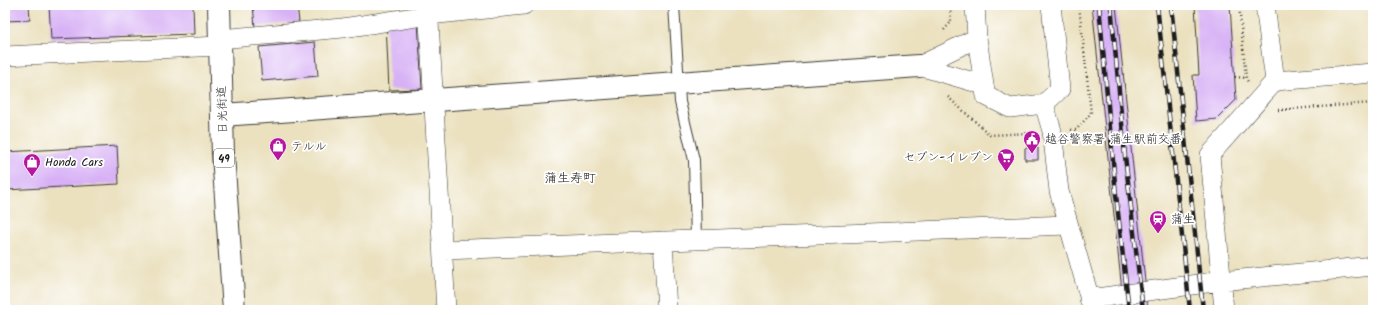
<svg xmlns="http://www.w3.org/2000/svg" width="1378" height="315" font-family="Kalam,'Klee One',sans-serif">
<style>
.building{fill:#d7b0f5}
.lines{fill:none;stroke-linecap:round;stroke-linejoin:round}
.service-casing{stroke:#3b3a34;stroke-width:12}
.minor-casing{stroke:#3b3a34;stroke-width:20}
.tertiary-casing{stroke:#3b3a34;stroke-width:24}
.primary-casing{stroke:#3b3a34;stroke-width:24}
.path{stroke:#3b3a34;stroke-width:2.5;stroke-dasharray:1 3;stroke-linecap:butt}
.service{stroke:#fff;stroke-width:10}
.minor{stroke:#fff;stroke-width:19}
.tertiary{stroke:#fff;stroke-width:22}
.primary{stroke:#fff;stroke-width:22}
.rail-casing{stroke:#1c1c1c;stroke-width:4.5}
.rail{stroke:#fff;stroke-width:3;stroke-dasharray:9;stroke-linecap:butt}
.labels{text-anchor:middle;stroke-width:3.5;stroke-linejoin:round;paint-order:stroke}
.shield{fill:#fff;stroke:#606060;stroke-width:1}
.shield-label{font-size:11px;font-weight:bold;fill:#1c1c1c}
.street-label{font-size:12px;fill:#1c1c1c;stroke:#fff}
.poi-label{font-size:12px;fill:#1c1c1c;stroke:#fff;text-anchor:start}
.neighbourhood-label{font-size:13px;fill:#1c1c1c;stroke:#fff}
</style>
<rect width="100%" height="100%" fill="#fff"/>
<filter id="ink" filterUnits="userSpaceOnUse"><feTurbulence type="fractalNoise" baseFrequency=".025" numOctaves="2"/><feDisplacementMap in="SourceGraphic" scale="8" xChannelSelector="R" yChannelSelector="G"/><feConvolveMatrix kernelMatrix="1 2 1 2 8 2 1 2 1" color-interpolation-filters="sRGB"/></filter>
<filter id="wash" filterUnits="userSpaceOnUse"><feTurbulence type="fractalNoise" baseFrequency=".012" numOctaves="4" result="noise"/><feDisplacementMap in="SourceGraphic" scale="16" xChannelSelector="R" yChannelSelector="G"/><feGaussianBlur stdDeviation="0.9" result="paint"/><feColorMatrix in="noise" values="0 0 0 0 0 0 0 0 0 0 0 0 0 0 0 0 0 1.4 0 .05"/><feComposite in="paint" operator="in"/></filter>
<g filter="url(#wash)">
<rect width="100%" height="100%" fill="#ebe1bf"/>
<g id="blocks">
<!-- building -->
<path class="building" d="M 5,5 L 29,5 L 30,20 L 5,21 Z
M 49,5 L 193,5 L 194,34 L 51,39 Z
M 253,5 L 297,5 L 299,22 L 255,27 Z
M 1092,5 L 1116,5 L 1148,310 L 1124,310 Z
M 1195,5 L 1230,5 L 1236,100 L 1217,119 L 1196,121 L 1193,75 L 1199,75 Z
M 418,22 L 422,89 L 389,90 L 386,23 Z
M 315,42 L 318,76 L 262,81 L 259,47 Z
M 117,146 L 119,184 L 5,190 L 5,152 Z
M 1025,148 L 1038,148 L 1038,160 L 1025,160 Z"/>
</g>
</g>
<g filter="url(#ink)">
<use href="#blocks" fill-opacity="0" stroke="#3b3a34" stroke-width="1"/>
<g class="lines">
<!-- service casing -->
<g class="service-casing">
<path id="service" d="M 674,5 L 680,102 L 694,160 L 696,240"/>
</g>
<!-- minor casing -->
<g class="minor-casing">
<path id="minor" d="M 428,5 L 446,310
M 975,5 L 977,38 L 919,66 L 984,85 L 986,96 L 1010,108 L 1044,104 L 1060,89 L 1051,5
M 1265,5 L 1275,81 L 1373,73
M 977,38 L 984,85
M 220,39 L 343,28 L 429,15 L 524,5
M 5,56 L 220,46
M 1044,104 L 1052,131 L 1059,191 L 1093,310
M 663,241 L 667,310
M 444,250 L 1067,225
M 1089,299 L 1221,281 L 1373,266
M 1224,310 L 1210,155 L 1275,81"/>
</g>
<!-- tertiary casing -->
<g class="tertiary-casing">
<path id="tertiary" d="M 222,115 L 919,66"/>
</g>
<!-- primary casing -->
<g class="primary-casing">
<path id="primary" d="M 219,5 L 223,155 L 234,310"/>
</g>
<!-- path -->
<path class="path" d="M 1239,5 L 1246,78 L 1248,82
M 944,30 L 951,22 L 950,5
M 1235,77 L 1246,78
M 948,97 L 990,135 L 1030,133
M 1278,110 L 1373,103
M 1071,130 L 1076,130 L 1091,113 L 1079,5"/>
<!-- service -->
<use href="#service" class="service"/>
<!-- minor -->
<use href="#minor" class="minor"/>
<!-- tertiary -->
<use href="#tertiary" class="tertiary"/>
<!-- primary -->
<use href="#primary" class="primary"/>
<!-- rail casing -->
<g class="rail-casing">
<path id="rail" d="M 1099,5 L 1116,195 L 1129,310
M 1111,5 L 1125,156 L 1143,310
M 1157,5 L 1190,310
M 1171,5 L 1203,310"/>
</g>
<!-- rail -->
<use href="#rail" class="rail"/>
</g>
</g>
<!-- icons -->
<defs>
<g id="civic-pin" transform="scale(0.9)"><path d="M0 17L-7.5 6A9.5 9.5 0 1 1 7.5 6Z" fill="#b5179e" stroke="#fff"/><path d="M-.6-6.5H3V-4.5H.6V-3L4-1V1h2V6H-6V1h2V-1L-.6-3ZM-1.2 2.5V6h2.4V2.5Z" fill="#fff"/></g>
<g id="shop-pin" transform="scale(0.9)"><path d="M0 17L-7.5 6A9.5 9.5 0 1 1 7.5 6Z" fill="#b5179e" stroke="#fff"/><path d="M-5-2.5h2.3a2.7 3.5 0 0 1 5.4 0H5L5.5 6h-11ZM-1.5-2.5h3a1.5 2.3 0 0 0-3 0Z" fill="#fff"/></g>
<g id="supermarket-pin" transform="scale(0.9)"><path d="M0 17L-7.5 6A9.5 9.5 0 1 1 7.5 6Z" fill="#b5179e" stroke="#fff"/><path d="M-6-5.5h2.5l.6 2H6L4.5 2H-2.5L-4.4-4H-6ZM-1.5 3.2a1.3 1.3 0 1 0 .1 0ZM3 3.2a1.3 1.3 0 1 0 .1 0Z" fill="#fff"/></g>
<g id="station-pin" transform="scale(0.9)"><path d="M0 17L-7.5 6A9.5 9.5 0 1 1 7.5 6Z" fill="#b5179e" stroke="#fff"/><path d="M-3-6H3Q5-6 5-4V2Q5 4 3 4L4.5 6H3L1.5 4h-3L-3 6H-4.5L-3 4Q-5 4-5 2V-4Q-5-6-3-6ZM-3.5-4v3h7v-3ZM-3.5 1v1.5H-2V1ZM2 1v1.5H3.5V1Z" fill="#fff"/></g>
</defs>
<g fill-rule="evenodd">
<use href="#civic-pin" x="1032" y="139"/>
<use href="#shop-pin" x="278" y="146"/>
<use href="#supermarket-pin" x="1006" y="157"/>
<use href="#shop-pin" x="32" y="162"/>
<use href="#station-pin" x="1158" y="219"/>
</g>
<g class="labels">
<!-- shield labels -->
<rect class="shield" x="214" y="149" width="20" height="18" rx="3"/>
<g class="shield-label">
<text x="224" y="162">49</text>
</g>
<!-- street labels -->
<g class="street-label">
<text transform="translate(222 110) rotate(-92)" y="4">日光街道</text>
</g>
<!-- poi labels -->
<g class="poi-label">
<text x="1045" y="143">越谷警察署 蒲生駅前交番</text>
<text x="291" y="150">テルル</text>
<text x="993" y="161" text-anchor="end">セブン-イレブン</text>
<text x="45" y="166">Honda Cars</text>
<text x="1171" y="223">蒲生</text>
</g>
<!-- neighbourhood labels -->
<g class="neighbourhood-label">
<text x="570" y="182">蒲生寿町</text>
</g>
</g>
<!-- margin -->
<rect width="1378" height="315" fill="none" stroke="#fff" stroke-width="20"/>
</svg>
